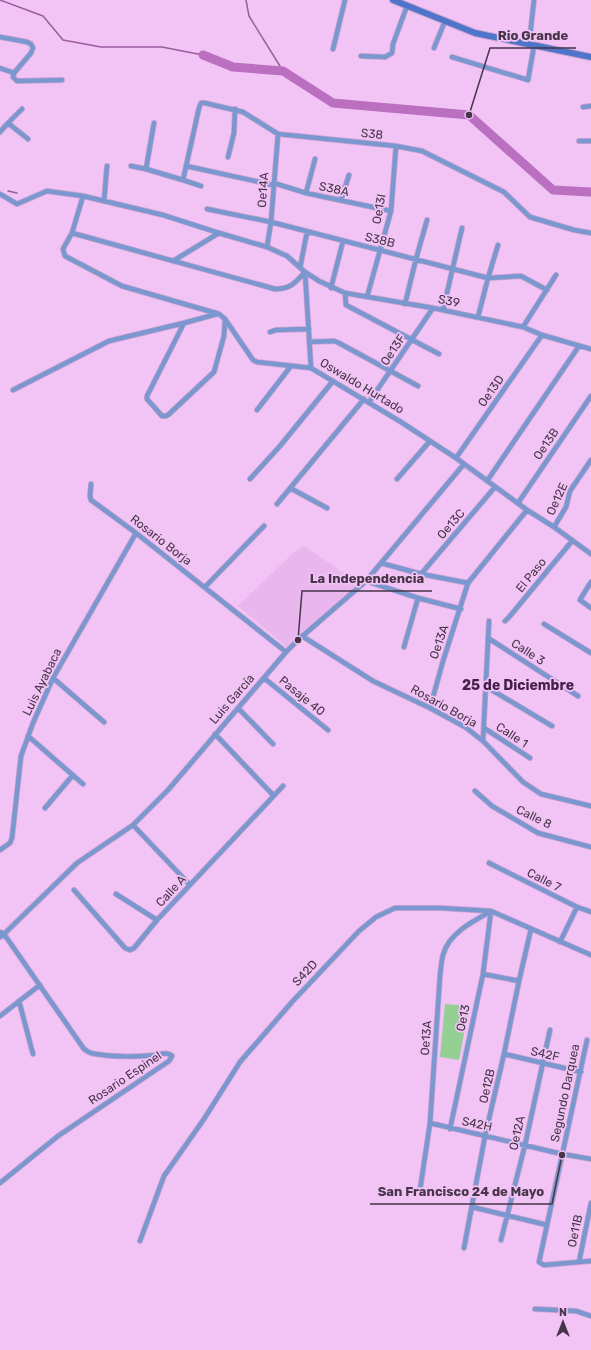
<svg xmlns="http://www.w3.org/2000/svg" width="591" height="1350" font-family="Rubik,sans-serif">
<style>
.built{fill:#eab6ee}
.green{fill:#94cf94}
.lines{fill:none;stroke-linecap:round;stroke-linejoin:round}
.stream{stroke:#985e9c;stroke-width:1.5}
.river{stroke:#ba6fc0;stroke-width:9}
.street-casing{stroke:#cca4cf;stroke-width:6}
.secondary-casing{stroke:#cca4cf;stroke-width:8}
.street{stroke:#7b97d0;stroke-width:4.5}
.secondary{stroke:#4f75ca;stroke-width:6}
.labels{text-anchor:middle;stroke-width:3.5;stroke-linejoin:round;paint-order:stroke}
.street-label{font-size:12px;fill:#473549;stroke:#f2c3f5}
.quarter-label{font-size:14px;font-weight:bold;fill:#451f48;stroke:#f2c3f5}
.leader{fill:none;stroke:#473549;stroke-width:1.5}
.callout-dot{fill:#473549;stroke:#f2c3f5;stroke-width:1.5}
.callout-label{font-size:13px;text-anchor:middle;font-weight:bold;fill:#473549;stroke:#f2c3f5;stroke-width:3.5;stroke-linejoin:round;paint-order:stroke}
</style>
<rect width="100%" height="100%" fill="#f2c3f5"/>
<!-- built -->
<path class="built" d="M 304,546 L 360,584 L 287,647 L 238,606 L 292,554 Z"/>
<!-- green -->
<path class="green" d="M 445,1004 L 469,1006 L 459,1060 L 440,1057 Z"/>
<g class="lines">
<!-- stream -->
<path class="stream" d="M 0,0 L 43,16 L 63,40 L 101,47 L 162,47 L 203,55
M 246,0 L 249,16 L 283,71
M 8,191 L 17,193"/>
<!-- river -->
<path class="river" d="M 203,55 L 233,67 L 283,71 L 333,103 L 469,115 L 553,190 L 591,192"/>
<!-- street casing -->
<g class="street-casing">
<path id="street" d="M 0,37 L 27,42 L 31,44 L 33,48 L 31,53 L 14,73 L 13,77 L 17,81 L 62,80
M 529,45 L 534,0
M 434,48 L 445,21
M 333,49 L 345,0
M 361,56 L 385,57 L 392,53 L 393,44 L 407,6
M 452,57 L 528,80 L 534,46
M 0,68 L 14,73
M 583,107 L 591,106
M 8,123 L 22,109
M 154,123 L 146,169 L 183,180 L 199,108 L 201,103 L 205,103 L 243,112 L 278,134 L 396,146 L 422,151 L 504,192 L 530,217 L 574,230 L 591,233
M 0,132 L 8,123 L 28,139
M 579,141 L 591,141
M 228,157 L 234,133 L 235,109
M 131,166 L 146,169
M 186,166 L 273,185 L 277,184 L 306,193 L 391,211
M 183,180 L 201,186
M 306,193 L 315,159
M 0,194 L 17,204 L 47,191 L 83,196 L 163,215 L 219,233 L 267,247 L 287,256 L 305,272 L 311,368 L 401,422 L 456,458 L 527,510 L 554,527 L 591,554
M 83,196 L 72,233 L 63,249 L 65,256 L 122,286 L 219,314 L 225,319 L 253,360 L 257,362 L 311,368
M 341,200 L 349,175
M 104,201 L 107,166
M 207,209 L 271,222 L 488,278 L 521,276 L 547,290
M 72,233 L 275,289 C 291,289 295,283 305,272 L 319,281 L 345,293 L 433,308 L 523,327 L 542,335 L 591,349
M 267,247 L 271,222 L 278,134
M 173,261 L 219,233
M 300,268 L 307,232
M 331,288 L 343,241
M 345,293 L 346,305 L 439,354
M 367,297 L 391,211 L 396,146
M 405,304 L 416,259 L 427,220
M 443,310 L 462,228
M 217,314 L 184,323 L 147,396 L 147,399 L 162,416 L 166,416 L 168,415 L 214,372 L 224,336 L 225,319
M 478,317 L 488,278 L 498,245
M 523,327 L 556,275
M 270,332 L 276,330 L 309,329
M 309,342 L 334,341 L 339,343 L 418,386
M 13,390 L 109,341 L 184,323
M 369,402 L 433,308
M 257,410 L 291,366
M 456,458 L 542,335
M 250,479 L 280,446 L 333,381
M 397,479 L 430,441
M 487,481 L 579,346
M 91,484 L 90,496 L 91,500 L 136,533 L 286,652
M 290,488 L 327,508
M 518,503 L 591,396
M 277,504 L 364,399
M 554,527 L 566,507 L 570,491 L 591,460
M 381,563 L 421,574 L 468,583
M 421,574 L 495,487
M 366,581 L 418,598 L 461,609
M 591,582 L 581,598 L 580,600 L 591,608
M 205,587 L 264,526
M 505,621 L 510,616 L 572,541
M 544,624 L 591,653
M 302,636 L 373,681 L 430,708 L 465,727 L 483,741 L 523,782 L 541,794 L 591,806
M 488,638 L 578,696
M 404,647 L 418,598
M 53,678 L 104,722
M 264,678 L 328,730
M 485,686 L 552,726
M 238,708 L 273,744
M 430,708 L 443,661 L 468,583 L 527,510
M 484,728 L 530,758
M 215,734 L 273,795
M 28,736 L 83,784
M 483,741 L 489,621
M 475,791 L 492,806 L 538,833 L 591,847
M 45,808 L 73,775
M 133,825 L 190,885
M 0,850 L 10,843 L 12,838 L 21,756 L 33,723 L 53,678 L 136,533
M 489,863 L 577,907 L 591,912
M 74,890 L 125,948 L 130,950 L 134,948 L 157,920 L 283,786
M 116,894 L 157,920
M 0,932 L 4,934 L 77,863 L 133,825 L 168,790 L 286,652 L 298,640 L 366,581 L 464,464
M 0,937 L 4,934 L 84,1049 C 88,1052 91,1054 96,1054 C 113,1057 138,1057 156,1055 C 161,1054 166,1052 171,1055 L 172,1056 L 169,1061 L 58,1136 L 0,1183
M 560,942 L 577,907
M 483,974 L 519,981
M 19,1001 L 33,1054
M 0,1016 L 40,985
M 587,1040 L 539,1262 L 544,1265 L 591,1261
M 504,1054 L 581,1072
M 430,1123 L 562,1154 L 591,1159
M 450,1129 L 483,974 L 491,911
M 420,1190 L 430,1123 L 440,976 C 441,969 441,962 443,955 C 448,934 473,921 490,912
M 472,1207 L 547,1225
M 501,1240 L 525,1145 L 550,1030
M 140,1241 L 164,1176 L 204,1119 L 240,1062 L 292,1002 L 359,931 L 376,917 L 395,908 L 440,908 L 491,911 L 591,955
M 464,1248 L 485,1136 L 504,1054 L 519,981 L 531,929
M 579,1262 L 591,1203
M 535,1309 L 576,1311 L 591,1316"/>
</g>
<!-- secondary casing -->
<g class="secondary-casing">
<path id="secondary" d="M 393,0 L 475,33 L 591,57"/>
</g>
<!-- street -->
<use href="#street" class="street"/>
<!-- secondary -->
<use href="#secondary" class="secondary"/>
</g>
<g class="labels">
<!-- street labels -->
<g class="street-label">
<text transform="translate(372 134) rotate(6)" y="4">S38</text>
<text transform="translate(334 189) rotate(12)" y="4">S38A</text>
<text transform="translate(263 190) rotate(-86)" y="4">Oe14A</text>
<text transform="translate(379 209) rotate(-80)" y="4">Oe13I</text>
<text transform="translate(380 240) rotate(14)" y="4">S38B</text>
<text transform="translate(449 301) rotate(11)" y="4">S39</text>
<text transform="translate(393 350) rotate(-56)" y="4">Oe13F</text>
<text transform="translate(362 386) rotate(31)" y="4">Oswaldo Hurtado</text>
<text transform="translate(491 391) rotate(-55)" y="4">Oe13D</text>
<text transform="translate(546 444) rotate(-56)" y="4">Oe13B</text>
<text transform="translate(557 499) rotate(-65)" y="4">Oe12E</text>
<text transform="translate(451 524) rotate(-49)" y="4">Oe13C</text>
<text transform="translate(161 540) rotate(38)" y="4">Rosario Borja</text>
<text transform="translate(531 575) rotate(-51)" y="4">El Paso</text>
<text transform="translate(439 642) rotate(-71)" y="4">Oe13A</text>
<text transform="translate(528 652) rotate(33)" y="4">Calle 3</text>
<text transform="translate(42 682) rotate(-64)" y="4">Luis Ayabaca</text>
<text transform="translate(302 696) rotate(39)" y="4">Pasaje 40</text>
<text transform="translate(232 699) rotate(-49)" y="4">Luis García</text>
<text transform="translate(444 706) rotate(29)" y="4">Rosario Borja</text>
<text transform="translate(512 735) rotate(33)" y="4">Calle 1</text>
<text transform="translate(534 817) rotate(26)" y="4">Calle 8</text>
<text transform="translate(544 880) rotate(27)" y="4">Calle 7</text>
<text transform="translate(171 891) rotate(-47)" y="4">Calle A</text>
<text transform="translate(305 973) rotate(-47)" y="4">S42D</text>
<text transform="translate(463 1018) rotate(-79)" y="4">Oe13</text>
<text transform="translate(426 1038) rotate(-86)" y="4">Oe13A</text>
<text transform="translate(545 1054) rotate(13)" y="4">S42F</text>
<text transform="translate(125 1078) rotate(-34)" y="4">Rosario Espinel</text>
<text transform="translate(487 1086) rotate(-77)" y="4">Oe12B</text>
<text transform="translate(565 1093) rotate(-78)" y="4">Segundo Darquea</text>
<text transform="translate(477 1124) rotate(12)" y="4">S42H</text>
<text transform="translate(517 1133) rotate(-77)" y="4">Oe12A</text>
<text transform="translate(575 1231) rotate(-78)" y="4">Oe11B</text>
</g>
<!-- quarter labels -->
<g class="quarter-label">
<text x="518" y="690">25 de Diciembre</text>
</g>
</g>
<!-- callouts -->
<path class="leader" d="M469 115L490 48H576M298 640L302 591H432M562 1155L552 1204H370"/>
<g class="callout-dot">
<circle cx="469" cy="115" r="4"/>
<circle cx="298" cy="640" r="4"/>
<circle cx="562" cy="1155" r="4"/>
</g>
<g class="callout-label">
<text x="533" y="40">Rio Grande</text>
<text x="367" y="583">La Independencia</text>
<text x="461" y="1196">San Francisco 24 de Mayo</text>
</g>
<!-- north arrow -->
<g transform="translate(563 1322)" stroke="#f2c3f5" stroke-width="3" paint-order="stroke">
<path d="M0-3L7 15L0 10L-7 15Z" fill="#473549"/>
<text y="-6" font-size="11" font-weight="bold" text-anchor="middle" fill="#473549">N</text>
</g>
</svg>
